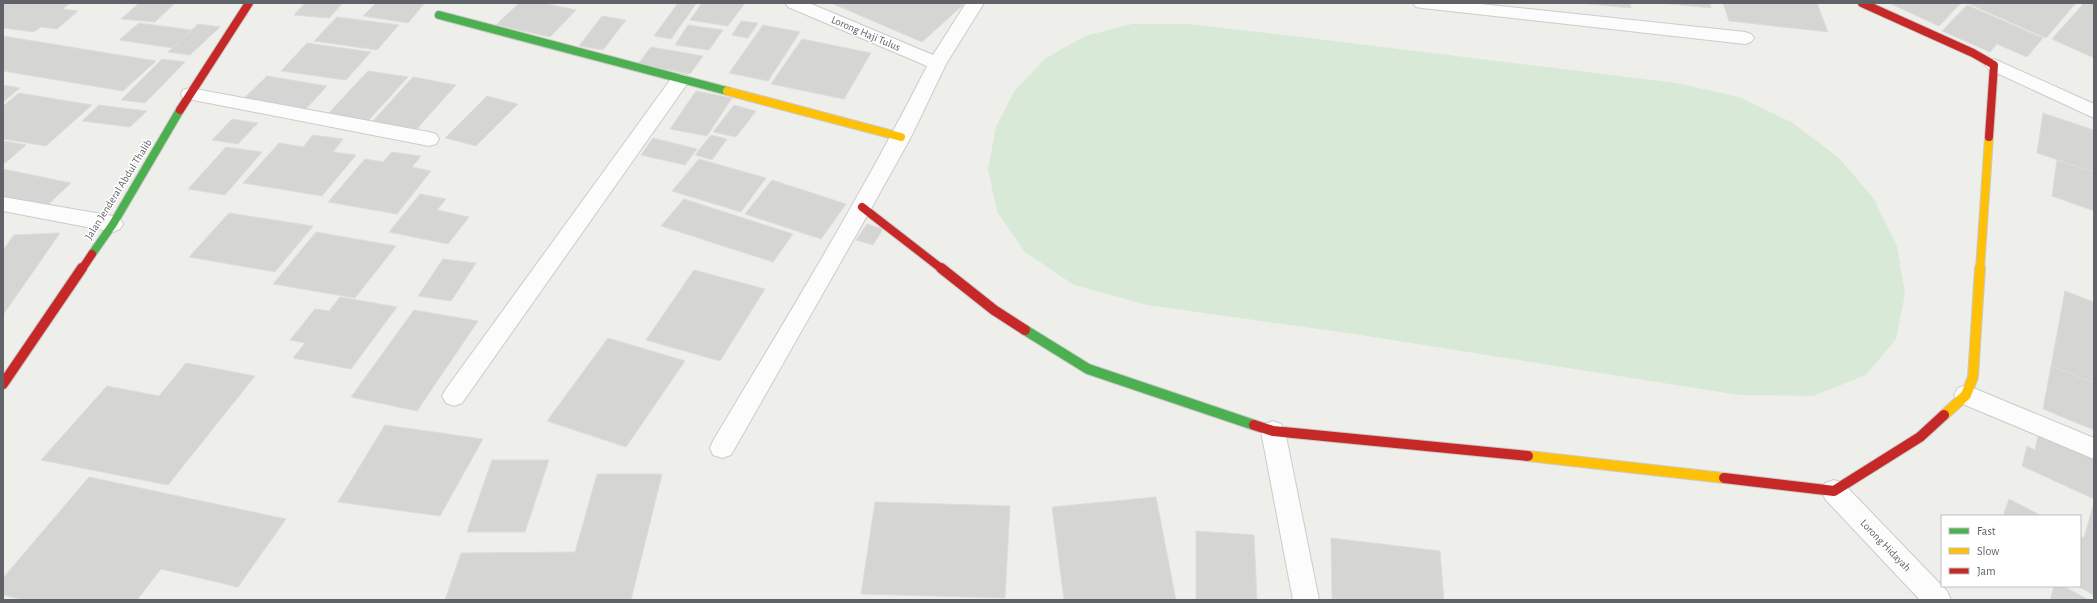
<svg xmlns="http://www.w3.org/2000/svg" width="2097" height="603" font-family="'Alegreya Sans',sans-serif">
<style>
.green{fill:#d8ead7}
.building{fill:#d5d5d3;stroke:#deddd9}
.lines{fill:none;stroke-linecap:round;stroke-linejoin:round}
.lane-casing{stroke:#cbcccb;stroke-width:2}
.street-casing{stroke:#cbcccb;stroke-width:2}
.fast-far1-casing{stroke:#cacaca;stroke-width:10}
.fast-casing{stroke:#cacaca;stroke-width:12}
.slow-far1-casing{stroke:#cacaca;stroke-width:10}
.slow-casing{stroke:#cacaca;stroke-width:12}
.jam-far1-casing{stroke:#cacaca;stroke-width:10}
.jam-casing{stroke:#cacaca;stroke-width:12}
.lane{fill:#fcfcfc;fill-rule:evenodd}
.street{fill:#fcfcfc;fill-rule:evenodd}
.fast-far1{stroke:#4caf50;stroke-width:8}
.fast{stroke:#4caf50;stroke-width:10}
.slow-far1{stroke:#ffc107;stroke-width:8}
.slow{stroke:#ffc107;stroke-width:10}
.jam-far1{stroke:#c62828;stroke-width:8}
.jam{stroke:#c62828;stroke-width:10}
.labels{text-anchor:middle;stroke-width:3;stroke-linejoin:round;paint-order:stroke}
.street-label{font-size:11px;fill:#5f6267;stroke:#fff}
</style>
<rect width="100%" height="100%" fill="#eeeeea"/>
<!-- green -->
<path class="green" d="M 1132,24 L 1187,24 L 1293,36 L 1676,83 L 1739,97 L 1793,123 L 1839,158 L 1874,199 L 1897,246 L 1905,294 L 1896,339 L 1866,375 L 1813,396 L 1739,395 L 1348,333 L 1147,305 L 1074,285 L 1025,252 L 997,212 L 988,169 L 996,127 L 1015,90 L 1046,58 L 1085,36 Z"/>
<!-- building -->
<path class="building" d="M 3,3 L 70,3 L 63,9 L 78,11 L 57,29 L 41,27 L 34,32 L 3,28 Z
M 139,3 L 175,3 L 155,22 L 121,19 Z
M 305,3 L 332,3 L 342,4 L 329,18 L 294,15 Z
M 376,3 L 415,3 L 424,4 L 408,23 L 363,16 Z
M 519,3 L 543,3 L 576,10 L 550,37 L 496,25 Z
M 678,3 L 696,4 L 671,39 L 654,36 Z
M 702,3 L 745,3 L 728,26 L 690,20 Z
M 831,3 L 958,3 L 963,5 L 922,42 Z
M 1580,3 L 1630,3 L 1631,8 Z
M 1661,3 L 1710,3 L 1711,8 Z
M 1723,3 L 1817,3 L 1828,32 L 1729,21 Z
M 1889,3 L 1961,3 L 1939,26 Z
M 1971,3 L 2076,3 L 2046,38 L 1969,4 Z
M 2084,3 L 2094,3 L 2094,58 L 2052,39 Z
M 1967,5 L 2043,38 L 2027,57 L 1997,44 L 1990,52 L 1942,31 Z
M 602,16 L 626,20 L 603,50 L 579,46 Z
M 337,17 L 399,25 L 377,50 L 314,41 Z
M 741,21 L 758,23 L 748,38 L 732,35 Z
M 139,23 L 192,30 L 172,48 L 119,40 Z
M 198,24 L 220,27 L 190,55 L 168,52 Z
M 688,25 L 723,30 L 709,50 L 675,45 Z
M 763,25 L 800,32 L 768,81 L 729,73 Z
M 3,36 L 156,61 L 123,91 L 3,71 Z
M 802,39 L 871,53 L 844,99 L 771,84 Z
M 307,43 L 371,52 L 346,80 L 281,71 Z
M 651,47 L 703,56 L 690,74 L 638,64 Z
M 162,59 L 185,62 L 145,103 L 121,100 Z
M 368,71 L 408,77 L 367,122 L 327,115 Z
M 267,76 L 327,86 L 304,111 L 242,100 Z
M 413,77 L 456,85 L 415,131 L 371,123 Z
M 3,85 L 20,88 L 3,102 Z
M 696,91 L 732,98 L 707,136 L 670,129 Z
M 19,93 L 92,105 L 46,146 L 3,139 L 3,106 Z
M 487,96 L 518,104 L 476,146 L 445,138 Z
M 99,105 L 147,111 L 130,127 L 82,121 Z
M 734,105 L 756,111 L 736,137 L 713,132 Z
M 2043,113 L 2094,130 L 2094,172 L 2037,153 Z
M 232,119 L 258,123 L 238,144 L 212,140 Z
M 313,135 L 343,139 L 333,152 L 356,155 L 322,196 L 243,183 L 279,143 L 303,147 Z
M 711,135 L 727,139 L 712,160 L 695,155 Z
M 653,138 L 697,149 L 685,165 L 641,155 Z
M 3,141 L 26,145 L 5,163 L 3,163 Z
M 226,147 L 262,152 L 225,195 L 188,189 Z
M 392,152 L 421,156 L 412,167 L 431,171 L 397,214 L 328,202 L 365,159 L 383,162 Z
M 699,159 L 766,178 L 741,212 L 672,191 Z
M 2057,160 L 2094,172 L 2094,211 L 2052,196 Z
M 3,169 L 71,183 L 43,209 L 3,201 Z
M 772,180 L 846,204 L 821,239 L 745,214 Z
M 420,194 L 446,199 L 437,210 L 469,217 L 448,244 L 389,232 Z
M 684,199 L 793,234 L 773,262 L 661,226 Z
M 229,213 L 313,226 L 275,272 L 189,257 Z
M 867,224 L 883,229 L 873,245 L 856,240 Z
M 316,232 L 396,246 L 355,298 L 273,284 Z
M 60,233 L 3,315 L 3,250 L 14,235 Z
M 443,259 L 476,263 L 451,301 L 418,296 Z
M 694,270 L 765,289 L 720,361 L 646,340 Z
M 2065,291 L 2094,302 L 2094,383 L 2051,366 Z
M 340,297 L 397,307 L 351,369 L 293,358 L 305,343 L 290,340 L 315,309 L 329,311 Z
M 414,310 L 478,321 L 417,411 L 351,397 Z
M 608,338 L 685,361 L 626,447 L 547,421 Z
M 186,363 L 255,376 L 168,485 L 41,460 L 107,386 L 159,396 Z
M 2051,366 L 2094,383 L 2094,430 L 2043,409 Z
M 385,425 L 483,439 L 440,516 L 338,502 Z
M 2039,432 L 2094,456 L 2094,499 L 2022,466 L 2027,446 L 2035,450 Z
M 492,460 L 549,460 L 525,532 L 467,532 Z
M 597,474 L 662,474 L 631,600 L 445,600 L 461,553 L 575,552 Z
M 89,477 L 286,519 L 238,587 L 161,569 L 137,600 L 24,600 L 3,595 L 3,578 Z
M 1156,497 L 1176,600 L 1064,600 L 1052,507 Z
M 2009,499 L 2042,516 L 2003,516 Z
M 875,502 L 1010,506 L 1005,598 L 861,594 Z
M 2094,502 L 2094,595 L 2077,586 L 2080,586 L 2080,536 L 2084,538 Z
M 1196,531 L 1254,535 L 1257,600 L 1196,600 Z
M 1331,538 L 1440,551 L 1444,600 L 1332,600 Z
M 2054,586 L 2063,586 L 2089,600 L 2050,600 Z"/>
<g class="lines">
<!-- lane casing -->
<g class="lane-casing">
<path id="lane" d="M 1413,3 L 1471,3 L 1745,32 L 1751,34 L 1754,38 L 1751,42 L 1745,44 L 1422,8 L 1416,7 Z"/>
</g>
<!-- street casing -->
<g class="street-casing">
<path id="street" d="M 785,3 L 809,3 L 933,55 L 966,3 L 984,3 L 946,64 L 911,137 L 872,207 L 731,455 L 722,458 L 713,455 L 710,448 L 713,441 C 787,317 862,195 927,66 L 788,7 Z
M 1994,59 L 2094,104 L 2094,118 L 1988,69 L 1985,65 L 1988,61 Z
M 680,74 L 687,76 L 689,80 L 687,84 L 462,403 L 454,406 L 446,403 L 442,396 L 446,389 L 673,76 Z
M 190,88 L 429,132 L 436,134 L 439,139 L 436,144 L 429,146 L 183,98 L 181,94 L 183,90 Z
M 3,197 L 113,216 L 120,219 L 123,224 L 120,229 L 113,232 L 3,211 Z
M 1966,385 L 2094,438 L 2094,459 L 1958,402 L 1954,395 L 1958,388 Z
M 1273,421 L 1281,424 L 1285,431 L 1319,600 L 1293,600 L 1261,431 L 1265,424 Z
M 1834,480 L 1843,483 L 1947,591 L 1951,600 L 1920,600 L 1825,499 L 1822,491 L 1825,483 Z"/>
</g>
<!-- fast-far1 casing -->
<g class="fast-far1-casing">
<path id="fast-far1" d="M 439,15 L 727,91
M 92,254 L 113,224 L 180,110"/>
</g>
<!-- fast casing -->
<g class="fast-casing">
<path id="fast" d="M 1025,330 L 1088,369 L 1254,425"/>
</g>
<!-- slow-far1 casing -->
<g class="slow-far1-casing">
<path id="slow-far1" d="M 727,91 L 901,137
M 1980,269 L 1989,137"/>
</g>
<!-- slow casing -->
<g class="slow-casing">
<path id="slow" d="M 1944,415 L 1966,395 L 1973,377 L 1980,268
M 1528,456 L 1724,478"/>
</g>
<!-- jam-far1 casing -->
<g class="jam-far1-casing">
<path id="jam-far1" d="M 1862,3 L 1973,53 L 1994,65 L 1989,137
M 180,110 L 249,3
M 862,207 L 942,269
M 82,269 L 92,254"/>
</g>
<!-- jam casing -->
<g class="jam-casing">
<path id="jam" d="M 941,268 L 994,310 L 1025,330
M 3,384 L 82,268
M 1254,425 L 1273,431 L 1528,456
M 1724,478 L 1834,491 L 1920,437 L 1944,415"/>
</g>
<!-- lane -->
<use href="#lane" class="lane"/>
<!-- street -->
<use href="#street" class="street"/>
<!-- fast-far1 -->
<use href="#fast-far1" class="fast-far1"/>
<!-- fast -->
<use href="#fast" class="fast"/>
<!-- slow-far1 -->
<use href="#slow-far1" class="slow-far1"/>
<!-- slow -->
<use href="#slow" class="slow"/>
<!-- jam-far1 -->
<use href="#jam-far1" class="jam-far1"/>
<!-- jam -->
<use href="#jam" class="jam"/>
</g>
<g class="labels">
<!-- street labels -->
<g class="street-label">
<text transform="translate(866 33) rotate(23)" y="4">Lorong Haji Tulus</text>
<text transform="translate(118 189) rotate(-58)" y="4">Jalan Jenderal Abdul Thalib</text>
<text transform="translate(1886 545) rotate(46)" y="4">Lorong Hidayah</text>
</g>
</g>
<!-- border -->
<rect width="2097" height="603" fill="none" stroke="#5f6267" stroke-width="8"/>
<!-- legend -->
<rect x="1941" y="515" width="140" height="72" fill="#ffffff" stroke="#bfc0c2"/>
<rect x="1949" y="528" width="20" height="6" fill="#4caf50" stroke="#bfc0c2"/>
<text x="1977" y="535" font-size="12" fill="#5f6267">Fast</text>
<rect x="1949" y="548" width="20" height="6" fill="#ffc107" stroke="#bfc0c2"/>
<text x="1977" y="555" font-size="12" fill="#5f6267">Slow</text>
<rect x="1949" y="568" width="20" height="6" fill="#c62828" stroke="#bfc0c2"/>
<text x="1977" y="575" font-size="12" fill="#5f6267">Jam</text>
</svg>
